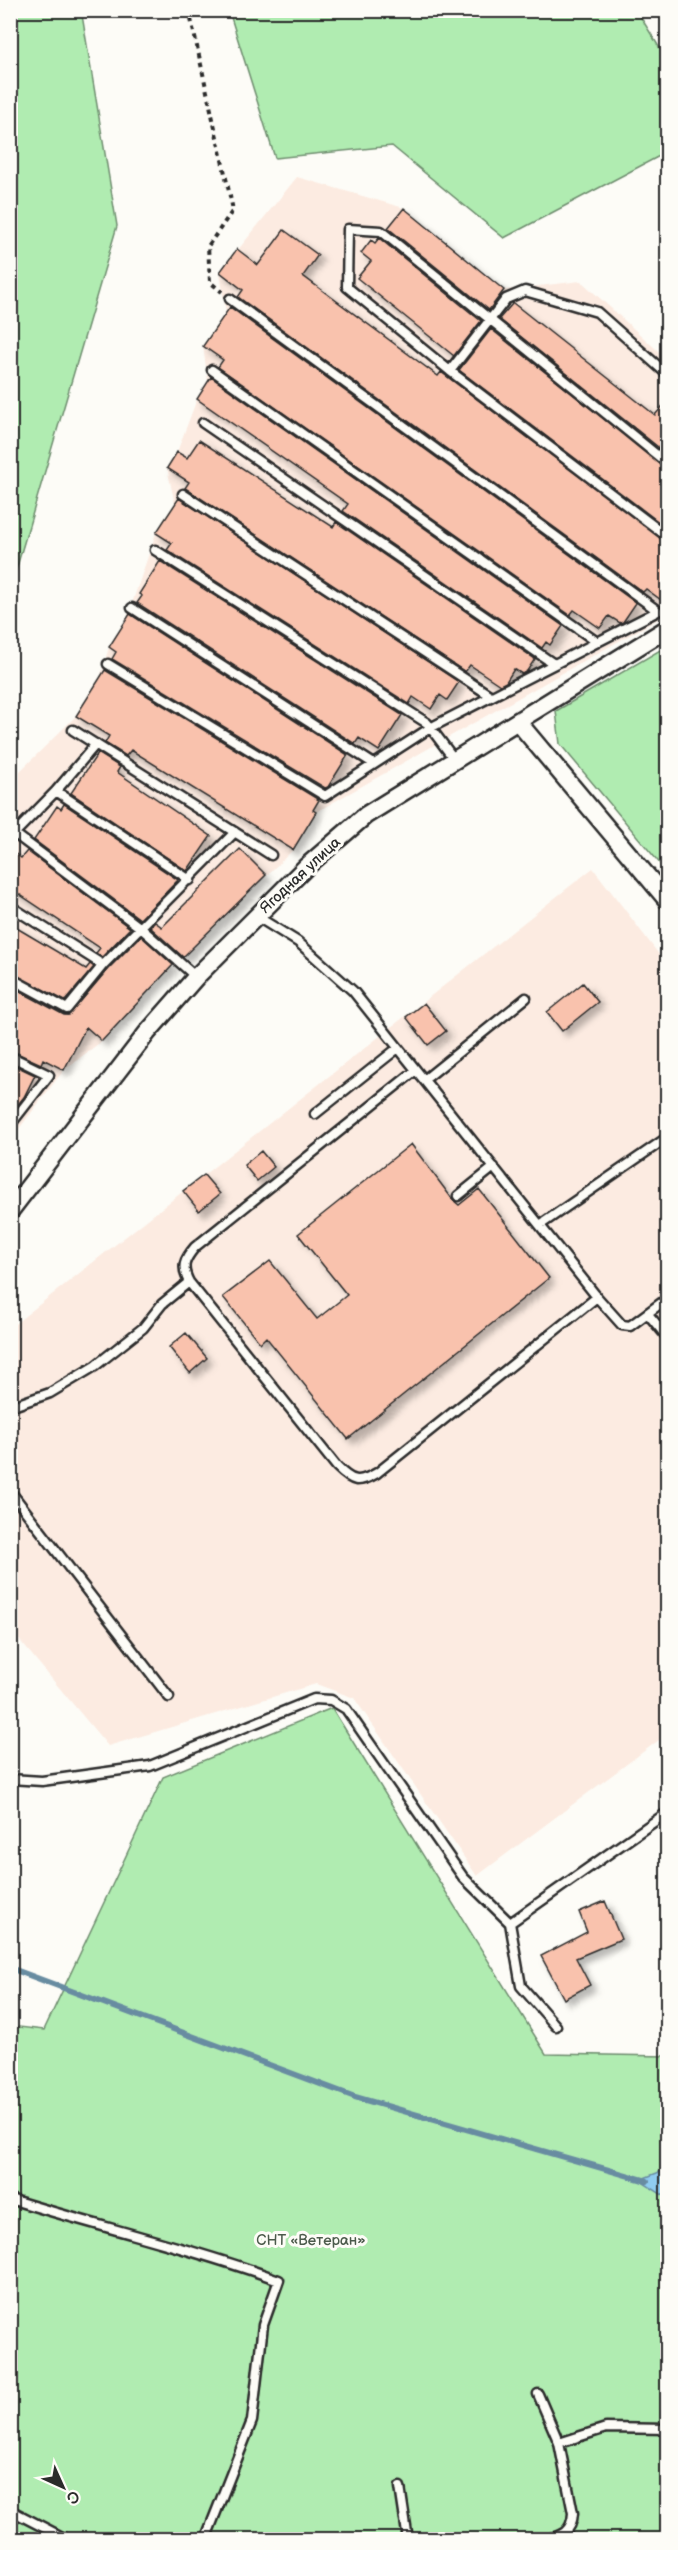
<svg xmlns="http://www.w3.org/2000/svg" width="678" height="2550" font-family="'Balsamiq Sans',sans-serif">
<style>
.built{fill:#fcebe1}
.green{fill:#b0ecb1;stroke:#6e8c6e;stroke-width:1.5}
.water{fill:#90ccf0;stroke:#688ca1;stroke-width:1.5}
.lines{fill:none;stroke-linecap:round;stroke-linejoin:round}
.stream{stroke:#688ca1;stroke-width:6}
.building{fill:#f9c2ad;stroke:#2b2b2b;stroke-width:1.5;filter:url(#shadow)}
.service-casing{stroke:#2b2b2b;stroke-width:13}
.minor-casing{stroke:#2b2b2b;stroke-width:21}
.path{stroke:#2b2b2b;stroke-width:4;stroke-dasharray:4.5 4.5;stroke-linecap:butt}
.service{stroke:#fdfcf7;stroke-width:8}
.minor{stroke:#fdfcf7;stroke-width:16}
.labels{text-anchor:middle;stroke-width:6;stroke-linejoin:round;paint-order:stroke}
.street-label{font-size:15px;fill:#2b2b2b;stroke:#fdfcf7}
.park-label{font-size:15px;fill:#4c5b4c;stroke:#fdfcf7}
</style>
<defs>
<filter id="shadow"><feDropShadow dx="5.5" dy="5.5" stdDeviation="3" flood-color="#0004"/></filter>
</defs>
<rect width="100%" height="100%" fill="#fdfcf7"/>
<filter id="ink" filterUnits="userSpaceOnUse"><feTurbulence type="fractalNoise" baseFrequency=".0167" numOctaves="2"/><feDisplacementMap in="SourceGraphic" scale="12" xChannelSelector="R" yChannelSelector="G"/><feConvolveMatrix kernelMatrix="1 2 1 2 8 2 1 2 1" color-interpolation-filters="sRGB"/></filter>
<g filter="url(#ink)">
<!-- built -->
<path class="built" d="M 297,177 L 404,208 L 504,290 L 581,281 L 667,359 L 667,614 L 316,812 L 293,850 L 167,972 L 102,1041 L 64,1070 L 11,1139 L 11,780 L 76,716 L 100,678 L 109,647 L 127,618 L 156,533 L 175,504 L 167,468 L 177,452 L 197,399 L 208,382 L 203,346 L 226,314 L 220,272 Z
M 593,868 L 667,965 L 667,1734 L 477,1876 L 354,1698 L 316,1684 L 108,1746 L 11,1630 L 11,1327 Z"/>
<!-- green -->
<path class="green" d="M 11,10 L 80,11 L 82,15 L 117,226 L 11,587 Z
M 229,11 L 637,11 L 667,60 L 667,152 L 504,238 L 392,146 L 275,158 Z
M 667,646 L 667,872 L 560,744 L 556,711 Z
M 332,1708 L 546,2054 L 667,2056 L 667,2539 L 11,2540 L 11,2026 L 44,2030 L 163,1777 Z"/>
<!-- water -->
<path class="water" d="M 667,2169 L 667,2198 L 639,2180 Z"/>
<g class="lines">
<!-- stream -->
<path class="stream" d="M 10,1968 L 355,2097 L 647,2181"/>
</g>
<!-- building -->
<path class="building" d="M 404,208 L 504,290 L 489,310 L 388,228 Z
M 284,230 L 318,255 L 303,276 L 438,376 L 441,372 L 668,543 L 668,605 L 646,589 L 643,592 L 238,297 L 243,290 L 220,272 L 237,249 L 258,265 Z
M 379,238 L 481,321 L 449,362 L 454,356 L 357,278 L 371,261 L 361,253 L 371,240 L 375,243 Z
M 513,303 L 655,415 L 668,400 L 668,455 L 499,319 Z
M 230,307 L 636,603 L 623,622 L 620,623 L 609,616 L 600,628 L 574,610 L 570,615 L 218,367 L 223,360 L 203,346 Z
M 491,329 L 668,470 L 668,529 L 459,370 Z
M 211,377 L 563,626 L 550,645 L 546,642 L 542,648 L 343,511 L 348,504 L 197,399 Z
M 199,440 L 333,527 L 336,522 L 535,659 L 527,671 L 522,674 L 514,669 L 506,682 L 500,685 L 470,665 L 465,672 L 185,488 L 189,482 L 167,468 L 177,452 L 187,458 Z
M 179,498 L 459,682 L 447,700 L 440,695 L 431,709 L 413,697 L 409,704 L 167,550 L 172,543 L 156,533 Z
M 160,561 L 402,715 L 379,751 L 359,738 L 355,744 L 137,603 L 142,596 L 139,594 Z
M 130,614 L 348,755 L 328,787 L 325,788 L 112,659 L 116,652 L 109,647 Z
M 105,670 L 319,800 L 313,810 L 316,812 L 293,850 L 131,750 L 126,756 L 105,743 L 109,736 L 76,716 Z
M 98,753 L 120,767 L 117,772 L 211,836 L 187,871 L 71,793 Z
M 64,804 L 178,880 L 140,919 L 34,840 L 57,806 L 61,809 Z
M 240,849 L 266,875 L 183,957 L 150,927 L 155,922 L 162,927 Z
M 10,850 L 21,858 L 27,851 L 130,928 L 102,957 L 96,953 L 100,948 L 10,888 Z
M 10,924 L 86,969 L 90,964 L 94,967 L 65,1001 L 10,972 Z
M 141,936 L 173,965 L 102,1041 L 86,1027 L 64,1070 L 43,1059 L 41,1064 L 10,1050 L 10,986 L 64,1015 L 69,1015 L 108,969 Z
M 583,983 L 598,1002 L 562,1031 L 547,1012 Z
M 424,1003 L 446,1031 L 428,1045 L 406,1017 Z
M 10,1063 L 35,1075 L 24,1097 L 10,1114 Z
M 411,1144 L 453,1200 L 459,1205 L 479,1189 L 549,1278 L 348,1439 L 266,1337 L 260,1343 L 223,1297 L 270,1261 L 317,1319 L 347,1295 L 298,1234 Z
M 261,1151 L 274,1167 L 257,1181 L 244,1165 Z
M 204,1175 L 220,1194 L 199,1211 L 183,1191 Z
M 186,1333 L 207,1358 L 190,1373 L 169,1347 Z
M 605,1901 L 621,1939 L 576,1958 L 590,1985 L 564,1999 L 541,1956 L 587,1932 L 579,1912 Z"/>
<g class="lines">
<!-- service casing -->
<g class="service-casing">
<path id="service" d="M 212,370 L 597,642
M 450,371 L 506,299 L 525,291 L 597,312 L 668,375
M 203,423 L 554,664
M 668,464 L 381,231 L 348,229 L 347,287 L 450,371 L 668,537
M 183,494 L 491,696
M 155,550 L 427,723 L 454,759
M 132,608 L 374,764
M 108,664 L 325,796 L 430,728 L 658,611 L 230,299
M 73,730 L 271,855
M 56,791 L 190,880
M 15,834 L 142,929 L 196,977
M 10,838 L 56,791 L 96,744
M 10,906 L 103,965
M 256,916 L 298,942 L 353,991 L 597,1297 L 377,1473 C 358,1484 352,1482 337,1467 L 189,1282 C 181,1267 184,1260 195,1247 L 416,1070
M 10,978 L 67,1009 L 103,965 L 235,832
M 10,1056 L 49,1075 L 10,1125
M 424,1080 L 526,998
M 315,1114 L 398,1048
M 458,1196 L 494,1167
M 540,1225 L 668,1137
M 597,1297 L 622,1325 L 630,1326 L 668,1298
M 648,1314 L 668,1338
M 10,1407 L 50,1393 L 95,1366 L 143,1328 L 162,1304 L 189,1282
M 10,1491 L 169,1697
M 10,1779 L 42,1781 L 150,1766 L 314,1699 L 331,1700 L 346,1709 L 463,1877 L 510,1923
M 556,2026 L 521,1986 L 510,1923 L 668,1812
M 10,2199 C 100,2227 191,2248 279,2280 L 263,2325 L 252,2421 L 205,2540
M 538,2394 L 559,2443 L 573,2513 C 572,2533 561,2536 544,2540
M 559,2443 L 606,2428 L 668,2429
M 400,2487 L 408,2540
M 10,2510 L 68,2540"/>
</g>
<!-- minor casing -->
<g class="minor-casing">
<path id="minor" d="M 518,722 L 668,901
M 10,1211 L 147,1033 L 196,977 L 307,866 L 366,815 L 668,628"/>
</g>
<!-- path -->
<path class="path" d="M 189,10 L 233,210 L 208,246 L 210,282 L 222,292"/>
<!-- service -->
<use href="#service" class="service"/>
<!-- minor -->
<use href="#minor" class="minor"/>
</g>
</g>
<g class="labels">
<!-- street labels -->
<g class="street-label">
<text transform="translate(300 875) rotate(-43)" y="5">Ягодная улица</text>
</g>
<!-- park labels -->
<g class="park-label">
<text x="311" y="2245">СНТ «Ветеран»</text>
</g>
</g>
<!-- margin -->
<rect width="678" height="2550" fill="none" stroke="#fdfcf7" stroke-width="36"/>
<rect x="18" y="18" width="642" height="2514" fill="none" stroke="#2b2b2b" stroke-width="2" filter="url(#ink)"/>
<!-- north arrow -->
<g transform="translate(63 2487) rotate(135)" stroke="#fdfcf7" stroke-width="4.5" paint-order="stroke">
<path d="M0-4.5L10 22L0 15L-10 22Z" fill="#2b2b2b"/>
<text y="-9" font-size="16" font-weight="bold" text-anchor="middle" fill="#2b2b2b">С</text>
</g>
</svg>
